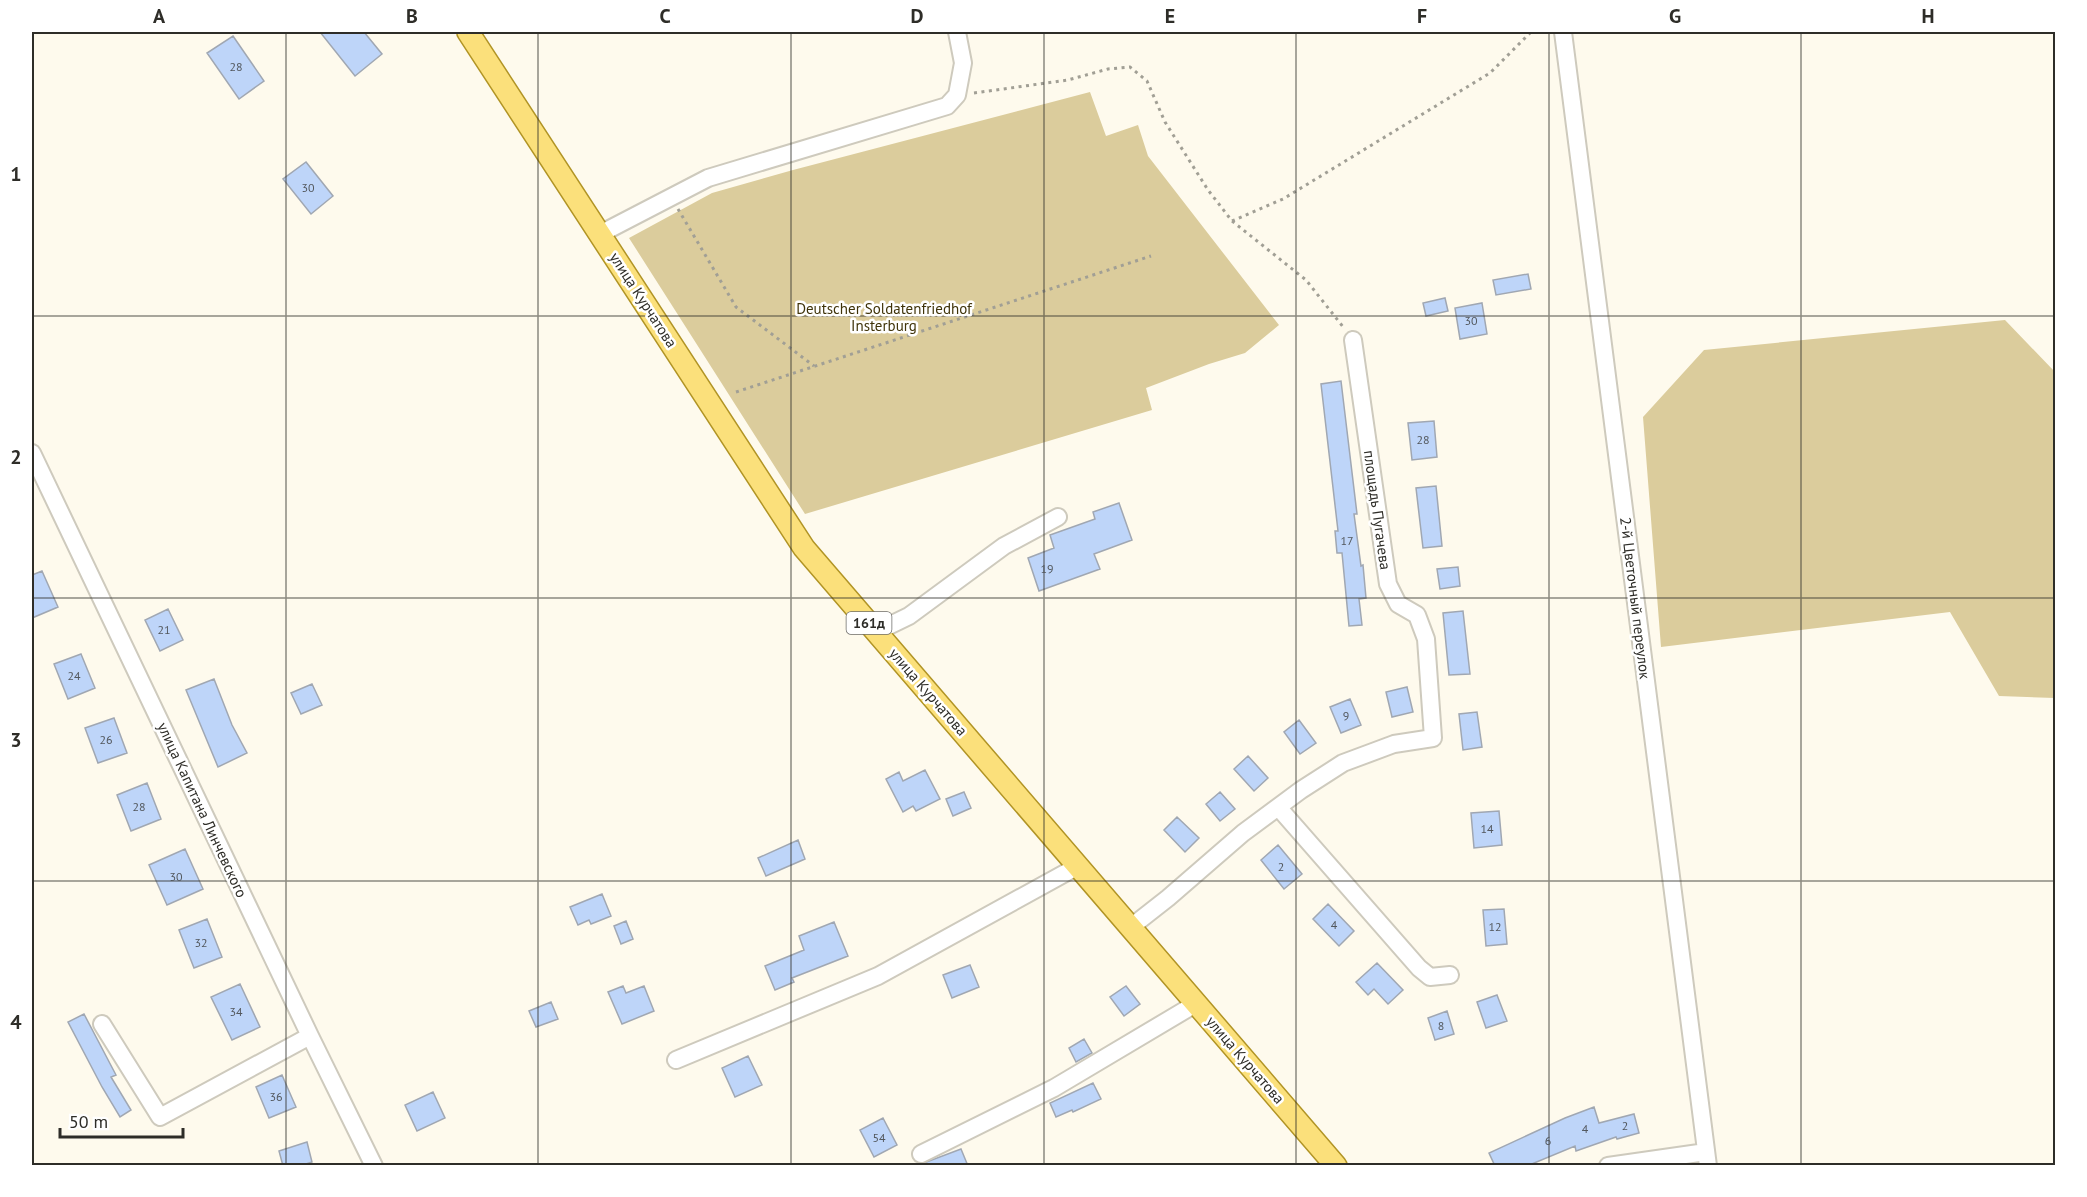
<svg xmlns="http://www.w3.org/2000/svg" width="2087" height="1197" font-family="'PT Sans',sans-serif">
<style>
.green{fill:#dbcc9c}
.building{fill:#bed5f9;stroke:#a0a7b2;stroke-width:1.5}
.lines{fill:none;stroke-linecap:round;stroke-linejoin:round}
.minor-casing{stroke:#cecabd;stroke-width:20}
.major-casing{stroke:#b19425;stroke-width:24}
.path{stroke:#a19f95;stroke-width:3;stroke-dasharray:3 4.5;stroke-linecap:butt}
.minor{stroke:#fff;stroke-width:16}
.major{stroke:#fbe07b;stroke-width:21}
.grid{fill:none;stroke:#2e2d28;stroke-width:1.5;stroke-opacity:0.55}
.labels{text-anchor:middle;stroke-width:5;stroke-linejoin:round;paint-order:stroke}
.number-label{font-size:12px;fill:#52575c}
.shield{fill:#fff;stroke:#6d6c68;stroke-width:1.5}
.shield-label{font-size:14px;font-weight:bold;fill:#2e2d28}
.street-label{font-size:15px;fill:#2e2d28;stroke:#fff}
.park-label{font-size:15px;fill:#3f3309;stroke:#fff}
.neatline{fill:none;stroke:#2e2d28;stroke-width:2}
.grid-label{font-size:20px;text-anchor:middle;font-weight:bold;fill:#2e2d28}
</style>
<rect width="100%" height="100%" fill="#fefaed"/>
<!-- green -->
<path class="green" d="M 1090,92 L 1106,136 L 1138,125 L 1148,156 L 1279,325 L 1245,353 L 1209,364 L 1146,388 L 1152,410 L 805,514 L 629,238 L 712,193 L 793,170 Z
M 2005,320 L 2055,372 L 2055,698 L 1999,696 L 1950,612 L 1661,647 L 1643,417 L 1704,350 Z"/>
<!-- building -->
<path class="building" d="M 320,32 L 364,32 L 382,54 L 355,76 Z
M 233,36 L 264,81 L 239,99 L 207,53 Z
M 306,162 L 333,196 L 311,214 L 283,179 Z
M 1528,274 L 1531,289 L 1496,295 L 1493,280 Z
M 1445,298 L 1448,311 L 1426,316 L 1423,303 Z
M 1482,303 L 1487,334 L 1460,339 L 1455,308 Z
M 1341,381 L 1357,514 L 1354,514 L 1361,566 L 1363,565 L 1366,598 L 1359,599 L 1362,625 L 1349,626 L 1342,553 L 1337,553 L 1335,531 L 1338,531 L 1321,384 Z
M 1434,421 L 1437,457 L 1412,460 L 1408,423 Z
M 1436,486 L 1442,546 L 1423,548 L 1416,488 Z
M 1119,503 L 1132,540 L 1094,554 L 1100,569 L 1039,591 L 1028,558 L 1054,548 L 1050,535 L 1095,519 L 1093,512 Z
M 1458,567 L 1460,586 L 1440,589 L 1437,569 Z
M 42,571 L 58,607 L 32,618 L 32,575 Z
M 168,609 L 183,640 L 160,651 L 145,620 Z
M 1463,611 L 1470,674 L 1449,675 L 1443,613 Z
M 81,654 L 95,688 L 68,699 L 54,664 Z
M 214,679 L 232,725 L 247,753 L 218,767 L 186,690 Z
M 312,684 L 322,705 L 301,714 L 291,693 Z
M 1407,687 L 1413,712 L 1392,717 L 1386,692 Z
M 1350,699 L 1361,725 L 1341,733 L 1330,707 Z
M 1477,712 L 1482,747 L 1463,750 L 1459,714 Z
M 114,718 L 127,753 L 98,763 L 85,728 Z
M 1299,720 L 1316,743 L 1300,754 L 1284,732 Z
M 1248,756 L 1268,778 L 1254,791 L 1234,769 Z
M 925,770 L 940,799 L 916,811 L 913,806 L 903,812 L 886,779 L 899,772 L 903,781 Z
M 147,783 L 161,819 L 131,831 L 117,795 Z
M 964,792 L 971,808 L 953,816 L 946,799 Z
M 1220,792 L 1235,809 L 1220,821 L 1206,804 Z
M 1499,811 L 1502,845 L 1474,848 L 1471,813 Z
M 1177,817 L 1199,838 L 1185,852 L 1164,830 Z
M 798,840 L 805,859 L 766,876 L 758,858 Z
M 1278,845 L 1302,874 L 1284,889 L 1261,860 Z
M 185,849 L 203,889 L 167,905 L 149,865 Z
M 602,894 L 611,916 L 591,924 L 589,920 L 578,925 L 570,907 Z
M 1328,904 L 1354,931 L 1339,946 L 1313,919 Z
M 1504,909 L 1507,944 L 1486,946 L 1483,910 Z
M 207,919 L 222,957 L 194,968 L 179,930 Z
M 626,921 L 633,939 L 621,944 L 614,926 Z
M 834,922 L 848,956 L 792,978 L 794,982 L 775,990 L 765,966 L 804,950 L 799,936 Z
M 1377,963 L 1403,990 L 1388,1004 L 1374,989 L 1368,995 L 1356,982 Z
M 970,965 L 979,987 L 952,998 L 943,975 Z
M 240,984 L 260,1027 L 232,1040 L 211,997 Z
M 623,986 L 626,993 L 644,986 L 654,1011 L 622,1024 L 608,992 Z
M 1126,986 L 1140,1004 L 1124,1016 L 1110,997 Z
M 1497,995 L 1507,1021 L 1486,1028 L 1477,1002 Z
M 551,1002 L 558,1019 L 536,1027 L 529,1011 Z
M 1447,1011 L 1454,1034 L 1435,1040 L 1428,1018 Z
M 84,1014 L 116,1075 L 111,1077 L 131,1110 L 120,1117 L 102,1087 L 68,1022 Z
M 1084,1039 L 1092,1053 L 1076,1062 L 1069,1048 Z
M 748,1056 L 762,1085 L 735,1097 L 722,1068 Z
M 282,1075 L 296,1107 L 269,1118 L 256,1087 Z
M 1093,1083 L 1101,1099 L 1073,1112 L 1072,1110 L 1056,1117 L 1050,1103 Z
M 433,1092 L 445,1118 L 417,1131 L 405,1105 Z
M 1594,1107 L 1599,1123 L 1634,1114 L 1639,1133 L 1617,1139 L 1616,1137 L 1576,1151 L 1575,1146 L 1527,1166 L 1495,1166 L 1489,1153 L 1565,1118 Z
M 883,1118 L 897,1145 L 874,1157 L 860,1130 Z
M 307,1142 L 312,1162 L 300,1166 L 283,1166 L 279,1151 Z
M 961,1149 L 968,1166 L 921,1166 L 921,1164 Z"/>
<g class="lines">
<!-- minor casing -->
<g class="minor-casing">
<path id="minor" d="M 1563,32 L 1708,1166
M 600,234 L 708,178 L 947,106 L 957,95 L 963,63 L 957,32
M 32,453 L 310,1036 L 374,1166
M 876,632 L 909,616 L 1004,546 L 1058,517
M 1278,807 L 1419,968 L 1430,977 L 1450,975
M 1131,927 L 1168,898 L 1243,833 L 1301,790 L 1343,763 L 1394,744 L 1433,738 L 1426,639 L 1417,615 L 1398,604 L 1388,584 L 1353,340
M 102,1024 L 160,1117 L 310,1036
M 676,1060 L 878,976 L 1078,866
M 921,1154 L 1054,1088 L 1197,1003
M 1608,1166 L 1706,1152"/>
</g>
<!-- major casing -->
<g class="major-casing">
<path id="major" d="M 468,32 L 804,548 L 1336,1166"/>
</g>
<!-- path -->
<path class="path" d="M 974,93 L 1068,80 L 1108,69 L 1130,67 L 1147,81 L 1165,122 L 1208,190 L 1232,221 L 1306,280 L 1344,328
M 678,209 L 736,307 L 814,366
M 1232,221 L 1283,199 L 1490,73 L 1531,32
M 736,392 L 1151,256"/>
<!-- minor -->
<use href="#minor" class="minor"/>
<!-- major -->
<use href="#major" class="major"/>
</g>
<!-- grid -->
<path class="grid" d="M 286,32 L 286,1166M 538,32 L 538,1166M 791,32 L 791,1166M 1044,32 L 1044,1166M 1296,32 L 1296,1166M 1549,32 L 1549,1166M 1801,32 L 1801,1166M 32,316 L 2056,316M 32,598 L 2056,598M 32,881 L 2056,881"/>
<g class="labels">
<!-- number labels -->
<g class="number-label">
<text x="236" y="71">28</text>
<text x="308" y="192">30</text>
<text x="1471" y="325">30</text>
<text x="1423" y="444">28</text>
<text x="1347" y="545">17</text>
<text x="1047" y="573">19</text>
<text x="164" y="634">21</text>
<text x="74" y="680">24</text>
<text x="1346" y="720">9</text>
<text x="106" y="744">26</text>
<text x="139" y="811">28</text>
<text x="1487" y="833">14</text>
<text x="1281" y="871">2</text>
<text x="176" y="881">30</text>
<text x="1334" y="929">4</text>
<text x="1495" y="931">12</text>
<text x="201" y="947">32</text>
<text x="236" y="1016">34</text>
<text x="1441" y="1030">8</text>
<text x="276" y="1101">36</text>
<text x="1625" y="1130">2</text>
<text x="1585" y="1133">4</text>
<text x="879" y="1142">54</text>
<text x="1548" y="1145">6</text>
</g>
<!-- shield labels -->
<rect class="shield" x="846.5" y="612" width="45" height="22" rx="4.5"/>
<g class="shield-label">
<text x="869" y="628">161д</text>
</g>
<!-- street labels -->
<g class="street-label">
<text transform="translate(643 300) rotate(57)" y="5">улица Курчатова</text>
<text transform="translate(1377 510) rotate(82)" y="5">площадь Пугачева</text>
<text transform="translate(1635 598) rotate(83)" y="5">2-й Цветочный переулок</text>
<text transform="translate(928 692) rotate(49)" y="5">улица Курчатова</text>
<text transform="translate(202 810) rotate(65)" y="5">улица Капитана Линчевского</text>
<text transform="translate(1245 1060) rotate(49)" y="5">улица Курчатова</text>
</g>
<!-- park labels -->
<g class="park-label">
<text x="884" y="314">Deutscher Soldatenfriedhof<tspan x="884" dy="17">Insterburg</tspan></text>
</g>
</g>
<!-- border -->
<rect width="2087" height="1197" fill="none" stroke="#ffffff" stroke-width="66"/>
<!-- scale -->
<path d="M60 1128v9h123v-9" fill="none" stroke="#2e2d28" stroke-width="3"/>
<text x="69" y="1128" font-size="18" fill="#2e2d28" stroke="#ffffff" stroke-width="4.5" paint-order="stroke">50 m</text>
<rect x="33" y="33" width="2021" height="1131" class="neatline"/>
<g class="grid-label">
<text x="159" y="23">A</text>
<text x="412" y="23">B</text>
<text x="665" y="23">C</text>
<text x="917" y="23">D</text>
<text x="1170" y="23">E</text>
<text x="1422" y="23">F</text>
<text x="1675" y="23">G</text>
<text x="1928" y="23">H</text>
<text x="16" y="181">1</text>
<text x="16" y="464">2</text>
<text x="16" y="747">3</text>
<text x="16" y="1029">4</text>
</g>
</svg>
